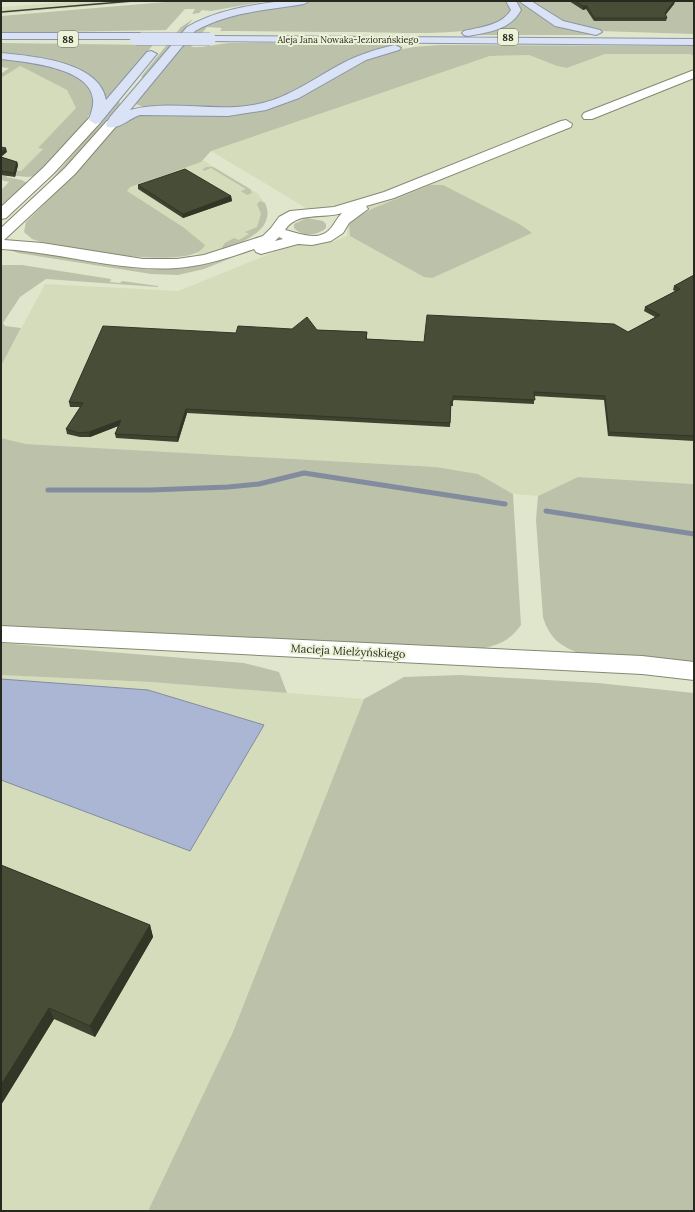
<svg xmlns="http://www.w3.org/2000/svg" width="695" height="1212" font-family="Lora,serif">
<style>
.built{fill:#d5dcbb}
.green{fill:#bcc1aa}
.water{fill:#abb6d5;stroke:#838c9e}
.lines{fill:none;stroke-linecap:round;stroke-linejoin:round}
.stream{stroke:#838c9e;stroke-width:5}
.minor-casing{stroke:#848972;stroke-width:2}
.major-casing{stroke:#8b94a7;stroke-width:2}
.minor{fill:#fff;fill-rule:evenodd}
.major{fill:#dae2f6;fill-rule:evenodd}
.rail{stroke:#3d4034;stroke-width:1.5}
.major-bridge-casing{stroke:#8b94a7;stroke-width:13;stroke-linecap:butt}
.major-bridge{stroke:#dae2f6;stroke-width:12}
.wall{fill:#3e422f}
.shaded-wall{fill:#323626}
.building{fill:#484d37;stroke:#323626}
.labels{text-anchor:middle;stroke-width:4;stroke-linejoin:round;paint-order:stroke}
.far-street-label{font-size:9px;fill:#27291f;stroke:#edf3d9}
.shield{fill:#edf3d9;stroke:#626657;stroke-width:1}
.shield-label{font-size:10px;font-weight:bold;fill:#27291f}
.street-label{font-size:11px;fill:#27291f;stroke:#edf3d9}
</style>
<rect width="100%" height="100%" fill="#e0e6cc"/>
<!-- built -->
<path class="built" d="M 84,1 L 153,1 L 1,14 L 1,7 Z
M 605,54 L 690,54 L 694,56 L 694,484 L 578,477 L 538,496 L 513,494 L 478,474 L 436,467 L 26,444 L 1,438 L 1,366 L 45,284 L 178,291 L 297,243 L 333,242 L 347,236 L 348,219 L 330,209 L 306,208 L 211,151 L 490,56 L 529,55 L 557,66 L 567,68 Z
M 19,66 L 67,90 L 76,108 L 39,148 L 43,149 L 21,171 L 9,170 L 1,177 L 1,78 Z
M 201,159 L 257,193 L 265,203 L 268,214 L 264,226 L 247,240 L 213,253 L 200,256 L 118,189 Z
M 1,675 L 151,682 L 364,699 L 202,1109 L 154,1211 L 1,1211 Z"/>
<!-- green -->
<path class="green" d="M 177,1 L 268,1 L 211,11 L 202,10 L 199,13 L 192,14 L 195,9 L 185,9 L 166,30 L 1,33 L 1,16 Z
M 314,1 L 507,1 C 512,10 511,15 502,21 C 479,38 383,32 351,32 C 307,32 264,31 220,31 L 222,28 L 207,27 L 191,47 C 204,48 216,44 229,43 L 413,43 C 385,48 359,53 335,67 C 315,78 297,93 276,101 C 246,111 214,108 183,108 C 168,108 147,111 134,103 L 200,26 L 226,16 Z
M 516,1 L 520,1 C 547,21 564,29 598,35 L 474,35 C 490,31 515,28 520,10 Z
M 528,1 L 694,1 L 694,34 L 599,31 L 564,23 Z
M 193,19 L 144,77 L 141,77 L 181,27 Z
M 1,43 L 153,45 L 105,100 L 101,86 L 88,76 L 1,54 Z
M 439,45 L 694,46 L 694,56 L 690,54 L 605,54 L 567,68 L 557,66 L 529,55 L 490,56 L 211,151 L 201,162 L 130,187 L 127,191 L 183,227 L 205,245 C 193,273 64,247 38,241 L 32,239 L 24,232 L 26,222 L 78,171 L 117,125 L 136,114 L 271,107 L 300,96 L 357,62 L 392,51 L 414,47 Z
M 1,58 C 23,61 107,70 93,107 C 83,132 54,156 35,176 L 27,177 L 9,175 L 6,177 L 22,180 L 27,183 L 1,207 L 1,190 L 9,182 L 1,180 L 1,177 L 9,170 L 21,171 L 43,149 L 38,148 L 76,108 L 67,90 L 20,66 L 1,78 L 1,74 L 9,68 L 1,67 Z
M 119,100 L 120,105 L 76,156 L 51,180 Z
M 206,167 L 213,167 L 250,189 L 252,193 L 247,195 L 241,191 L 246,189 L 211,168 L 204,171 L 203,169 Z
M 430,185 L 443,185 L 521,225 L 532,233 L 432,278 L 424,277 L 350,236 L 349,221 L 374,208 Z
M 260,201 L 265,203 C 275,225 252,238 235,245 C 230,247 225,250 220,250 L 225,243 L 234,238 L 239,240 L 249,234 L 245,232 L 257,227 L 261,214 L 257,204 Z
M 307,218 L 323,221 L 326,224 L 326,228 C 317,236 302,237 294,228 L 294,224 Z
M 278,237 L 281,238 L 204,269 L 178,275 L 151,274 L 18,253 L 13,251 L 16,250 L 115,265 L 177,269 L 211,263 Z
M 1,265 L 22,265 L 111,279 L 110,282 L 120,283 L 122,281 L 158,286 L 158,287 L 46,279 L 20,297 L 3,323 L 5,326 L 21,328 L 1,366 Z
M 1,438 L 26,444 L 436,467 L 478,474 L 513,494 L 521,625 C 510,641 497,646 479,649 L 1,626 Z
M 578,477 L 694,484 L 694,666 L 584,655 C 562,647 550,640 543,617 L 536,520 L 538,496 Z
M 1,643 L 244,663 L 279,672 L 287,693 L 151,682 L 1,675 Z
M 460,675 L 598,683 L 694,693 L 694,1211 L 148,1211 L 232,1034 L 364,699 L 404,677 Z"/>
<!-- water -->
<path class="water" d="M 1,679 L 148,690 L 264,725 L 190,851 L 1,780 Z"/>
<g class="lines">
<!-- stream -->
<path class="stream" d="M 48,490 L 151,490 L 228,487 L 259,484 L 304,473 L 505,504
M 546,511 L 694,534"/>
<!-- minor casing -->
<g class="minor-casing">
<path id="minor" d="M 694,70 L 694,78 L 592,119 L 584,119 L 582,116 L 584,113 Z
M 95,116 L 100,117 L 101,120 L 100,123 L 54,173 L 6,218 L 1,219 L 1,207 L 44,167 L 90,117 Z
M 112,120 L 118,124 L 75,174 L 4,240 L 42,243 L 143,259 L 177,259 L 204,255 L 263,236 L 271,228 L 279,217 L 290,211 L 334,207 L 384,192 L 561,121 L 566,120 L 572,124 L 571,127 L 394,198 L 366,206 L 368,209 L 349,223 L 343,233 L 331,241 L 312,245 L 298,244 L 261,254 L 256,252 L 254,249 C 229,258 203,266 177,268 C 118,272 60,252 1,249 L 1,228 L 65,168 L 107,121 ZM 342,213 C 337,218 335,223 331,228 C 319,243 299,233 285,230 C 297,211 323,219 342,213 ZM 279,237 L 283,239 L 275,241 Z
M 1,626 L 642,656 L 694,662 L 694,680 L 642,674 L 1,642 Z"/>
</g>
<!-- major casing -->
<g class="major-casing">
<path id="major" d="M 283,1 L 309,1 L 304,4 C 267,10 228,12 195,31 L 130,110 C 169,99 216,113 258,104 C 289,98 316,77 343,63 C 360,54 377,49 395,45 L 401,48 L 399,50 L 366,60 L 299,98 L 266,110 L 228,116 L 140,115 C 130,118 119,130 107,127 L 106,124 L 110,117 L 187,27 C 216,10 250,5 283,1 Z
M 506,1 L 516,1 L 521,10 C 510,30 489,32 468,36 L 464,35 L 462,33 L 464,31 C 480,27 501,26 511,10 Z
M 519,1 L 531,1 L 563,21 L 600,30 L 602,32 L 596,35 L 555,26 Z
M 1,33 L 139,33 L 145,36 L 139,39 L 1,39 Z
M 210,36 L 694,39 L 694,45 L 206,41 L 204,39 L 206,37 Z
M 151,51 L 157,54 L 155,56 L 100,123 L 95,124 L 89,120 C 91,113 94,106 93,99 C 90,67 25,62 1,59 L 1,53 C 31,56 100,61 106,100 L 147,52 Z"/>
</g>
<!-- minor -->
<use href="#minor" class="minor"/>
<!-- major -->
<use href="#major" class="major"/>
<!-- rail -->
<path class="rail" d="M 1,12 L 133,1"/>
<!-- major-bridge casing -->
<g class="major-bridge-casing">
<path id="major-bridge" d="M 136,39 L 210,39"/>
</g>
<!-- major-bridge -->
<use href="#major-bridge" class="major-bridge"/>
</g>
<!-- wall -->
<path class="wall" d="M 569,1 L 675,1 L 674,4 L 665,15 L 667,18 L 666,21 L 594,21 L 586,9 L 583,10 Z
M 1,157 L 17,162 L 18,165 L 15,177 L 1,175 Z
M 138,185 L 231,196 L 232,201 L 183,218 L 138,189 Z
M 694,275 L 694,441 L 608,436 L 604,400 L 534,396 L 534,404 L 453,400 L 453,406 L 451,406 L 450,427 L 187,413 L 178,442 L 116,438 L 115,434 L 118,426 L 90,437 L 80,437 L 67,434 L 66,429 L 80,407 L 70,407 L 69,402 L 236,333 L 317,330 L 367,332 L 367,339 L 424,342 L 628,332 L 655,317 L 644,311 L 645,307 L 675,291 L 673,290 L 674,286 Z
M 1,865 L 150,925 L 153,937 L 95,1037 L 54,1019 L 1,1105 Z"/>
<!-- shaded-wall -->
<path class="shaded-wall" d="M 675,1 L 674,4 L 664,17 L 665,13 Z
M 583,6 L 587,6 L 586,9 L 583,10 Z
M 6,148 L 7,152 L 1,157 L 1,152 Z
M 17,162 L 18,165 L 15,177 L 14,173 Z
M 231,196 L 232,201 L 183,218 L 183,214 Z
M 186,409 L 187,413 L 178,442 L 177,437 Z
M 121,420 L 121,425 L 90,437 L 89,432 Z
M 150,925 L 153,937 L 95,1037 L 90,1026 Z
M 49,1008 L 54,1019 L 1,1105 L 1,1085 Z"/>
<!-- building -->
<path class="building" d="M 575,1 L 674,1 L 665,13 L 667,18 L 594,18 L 587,6 L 583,6 Z
M 1,147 L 6,148 L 1,152 Z
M 1,157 L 17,162 L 14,173 L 1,171 Z
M 185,169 L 231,196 L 183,214 L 138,185 Z
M 694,275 L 694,436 L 609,432 L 605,396 L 534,392 L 535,400 L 453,396 L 453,401 L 451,401 L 450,423 L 186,409 L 177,437 L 115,434 L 121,420 L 89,432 L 79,433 L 66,429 L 83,403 L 69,402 L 103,326 L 236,333 L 238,326 L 292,329 L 307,317 L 317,330 L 367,332 L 366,339 L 424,342 L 427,315 L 614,324 L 628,332 L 660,315 L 645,307 L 680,289 L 674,286 Z
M 1,865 L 150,925 L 90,1026 L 49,1008 L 1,1085 Z"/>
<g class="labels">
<!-- far-street labels -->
<g class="far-street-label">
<text x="348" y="43">Aleja Jana Nowaka-Jeziorańskiego</text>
</g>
<!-- shield labels -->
<g class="shield">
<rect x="498" y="29" width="20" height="16" rx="3"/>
<rect x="58" y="31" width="20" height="16" rx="3"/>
</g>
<g class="shield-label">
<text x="508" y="41">88</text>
<text x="68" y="43">88</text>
</g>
<!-- street labels -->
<g class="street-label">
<text transform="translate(348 651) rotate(3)" y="4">Macieja Mielżyńskiego</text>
</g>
</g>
<!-- border -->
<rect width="695" height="1212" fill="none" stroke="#27291f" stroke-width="4"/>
</svg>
